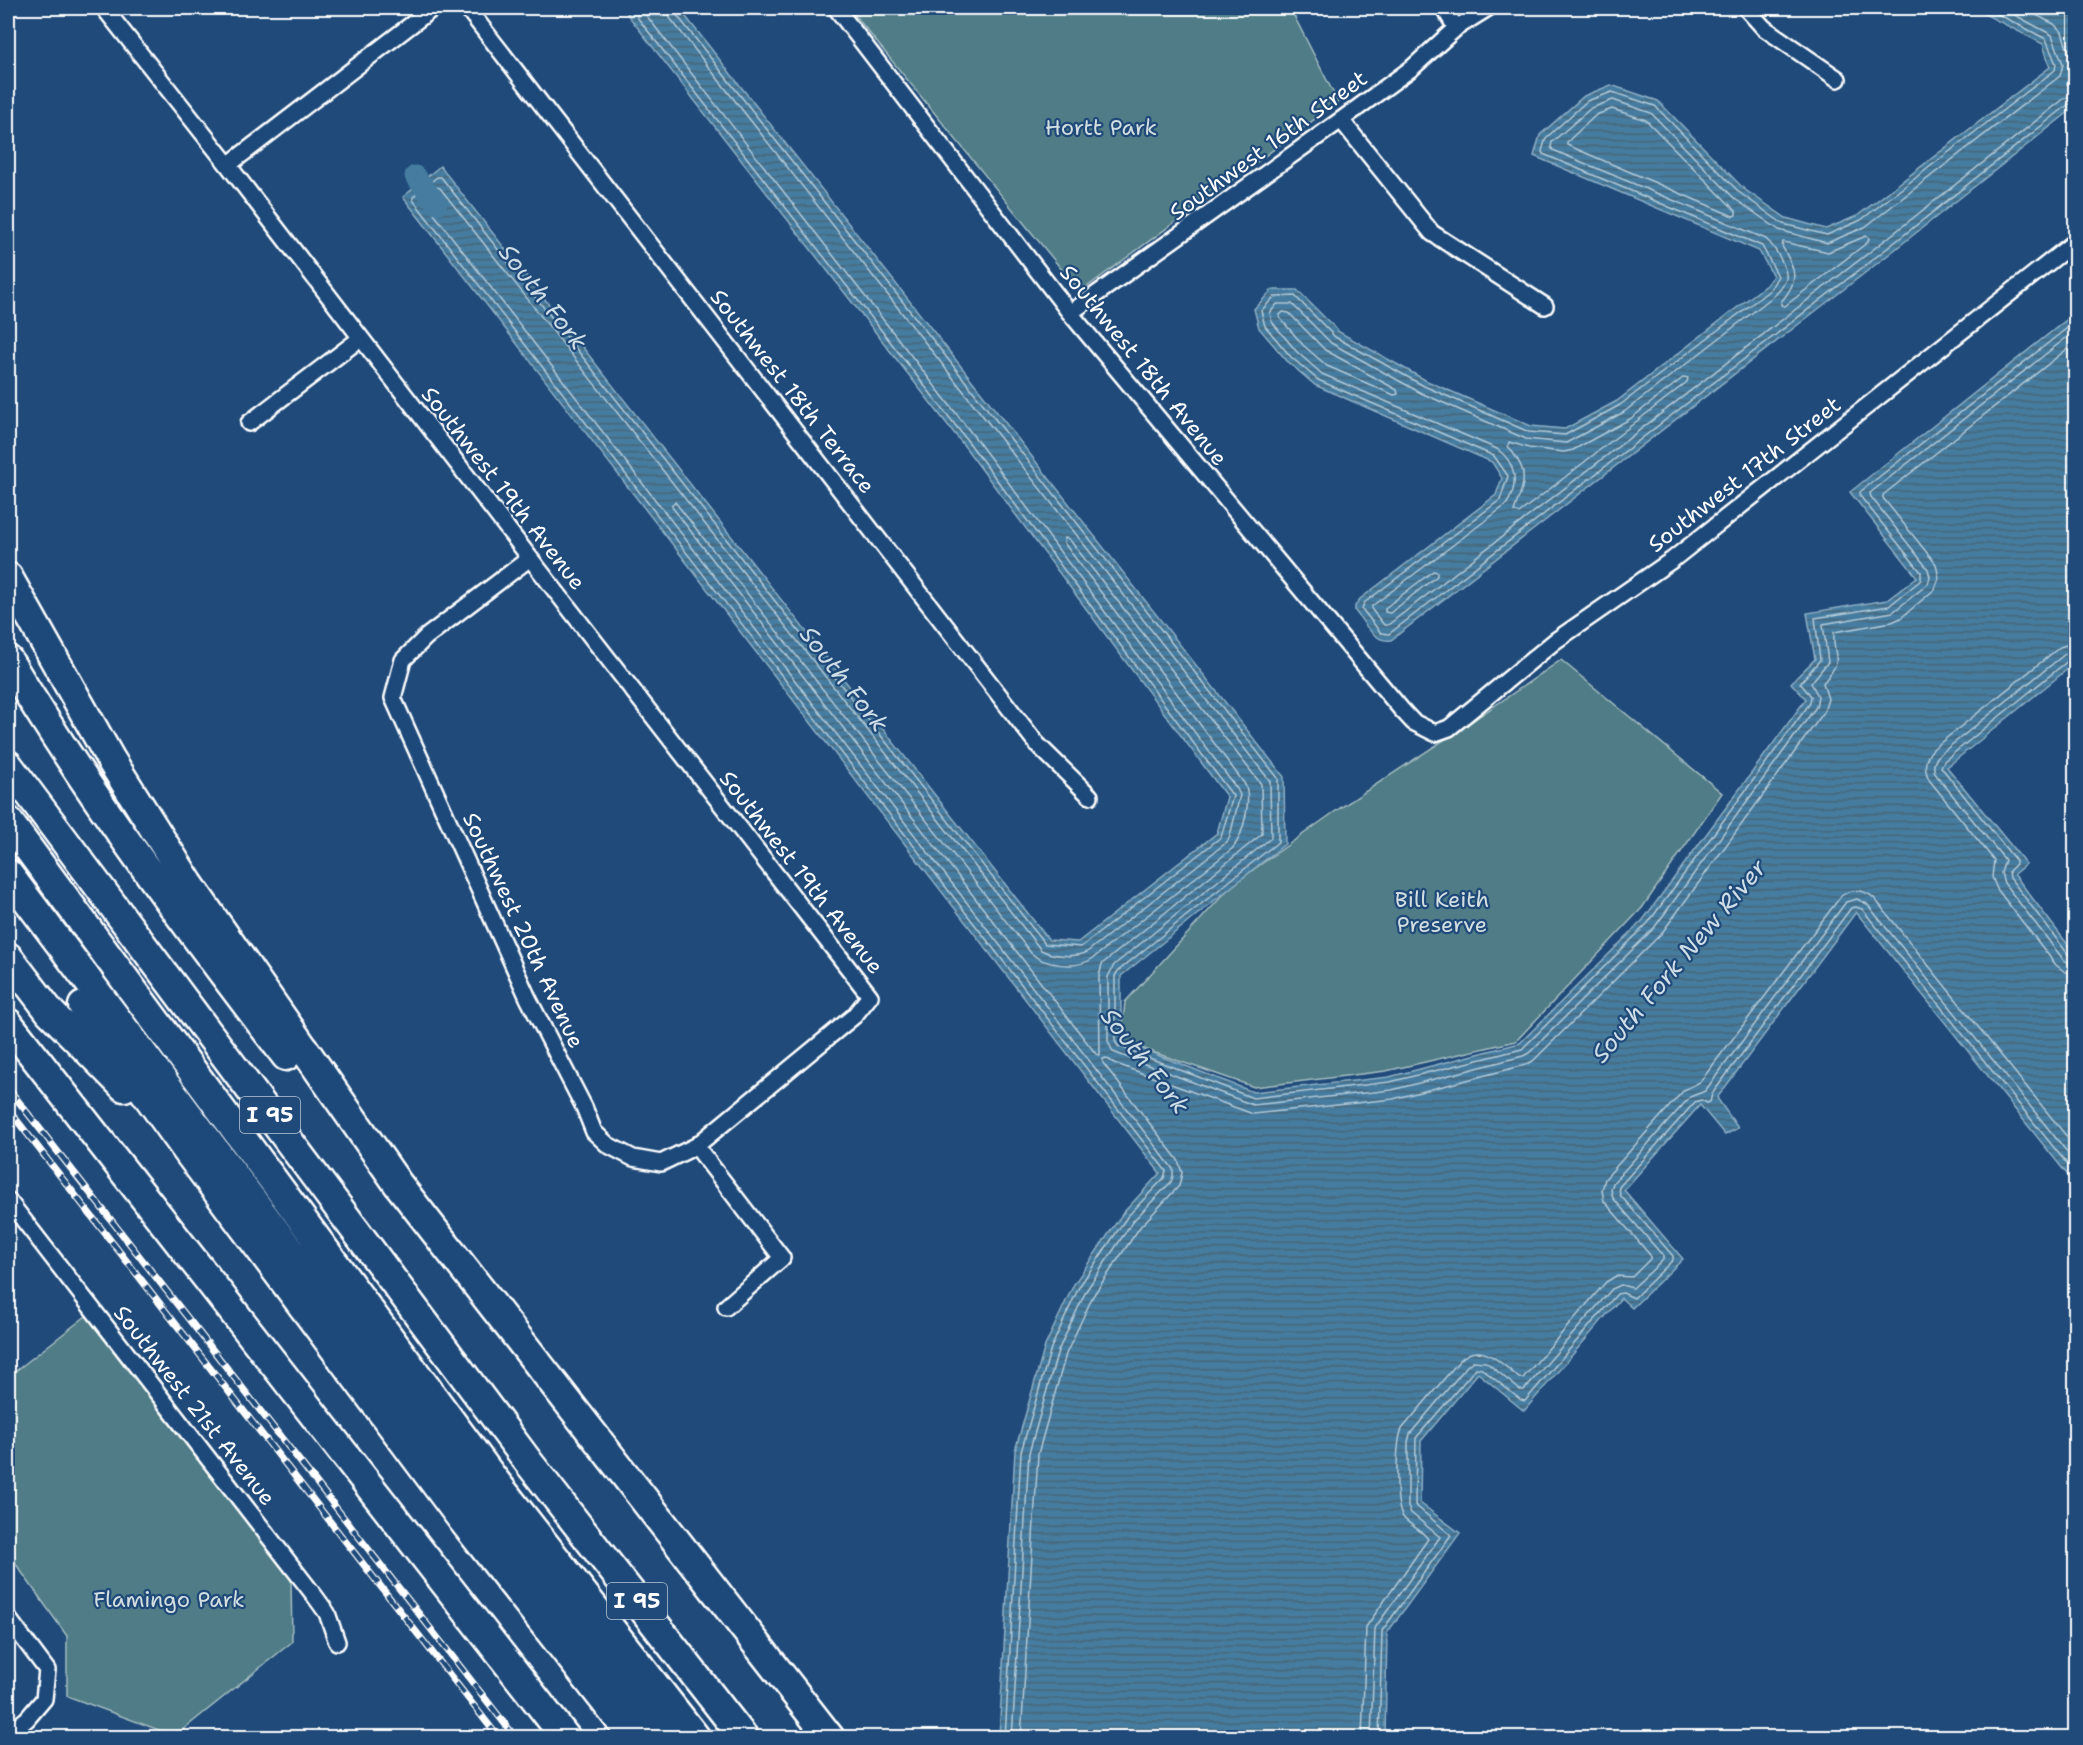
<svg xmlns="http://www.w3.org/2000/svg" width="2083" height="1745" font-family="'Shantell Sans',sans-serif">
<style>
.park{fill:#4f7c86;stroke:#a7bec2;stroke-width:1.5}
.water{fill:url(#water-rules);stroke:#8fb0c6;stroke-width:1.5}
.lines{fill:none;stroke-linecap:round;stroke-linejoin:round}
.shore{stroke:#b4cbd9;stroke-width:1.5}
.canal{stroke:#447ca0;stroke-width:21}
.minor-casing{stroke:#fff;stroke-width:20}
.motorway-casing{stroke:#fff;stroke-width:33}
.minor{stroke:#1f4a7a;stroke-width:15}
.motorway{stroke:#1f4a7a;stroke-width:28}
.rail-casing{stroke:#fff;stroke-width:7}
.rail{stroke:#1f4a7a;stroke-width:4.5;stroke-dasharray:14;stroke-linecap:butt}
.labels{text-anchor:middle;stroke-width:4.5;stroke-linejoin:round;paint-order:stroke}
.shield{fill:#1f4a7a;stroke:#bcc9d7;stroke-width:1.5}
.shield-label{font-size:21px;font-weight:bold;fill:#fff}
.park-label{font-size:22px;fill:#d3dee1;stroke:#1f4a7a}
.street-label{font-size:22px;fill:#fff;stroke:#1f4a7a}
.water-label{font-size:24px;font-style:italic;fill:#d0dee7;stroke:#1f4a7a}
</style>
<defs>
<pattern id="water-rules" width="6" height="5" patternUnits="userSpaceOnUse" patternTransform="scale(1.5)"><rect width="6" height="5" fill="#447ca0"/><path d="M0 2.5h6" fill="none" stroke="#486476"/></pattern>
</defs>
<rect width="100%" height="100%" fill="#1f4a7a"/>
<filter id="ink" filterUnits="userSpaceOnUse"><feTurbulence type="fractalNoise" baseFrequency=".0167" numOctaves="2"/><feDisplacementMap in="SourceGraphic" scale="12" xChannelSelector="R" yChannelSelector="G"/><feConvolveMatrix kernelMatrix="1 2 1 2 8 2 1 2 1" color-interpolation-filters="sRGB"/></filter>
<g filter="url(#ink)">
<!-- park -->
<path class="park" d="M 849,8 L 1290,8 L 1338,102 L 1080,292 Z
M 1561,660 L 1722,793 L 1642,908 L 1516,1041 L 1386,1071 L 1254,1087 L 1121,1041 L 1125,1002 L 1233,884 L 1340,808 L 1458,731 Z
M 86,1316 L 291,1580 L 292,1642 L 175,1736 L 67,1696 L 67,1636 L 8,1553 L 8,1377 Z"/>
<!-- water -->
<path class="water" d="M 635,8 L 679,8 L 1284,777 L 1285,844 L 1121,976 L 1121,1041 L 1253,1092 L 1389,1077 L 1520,1043 L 1643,920 L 1806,699 L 1791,683 L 1815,659 L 1807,613 L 1887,600 L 1917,577 L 1850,492 L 2075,313 L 2075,663 L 1947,767 L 2026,864 L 2014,874 L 2075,954 L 2075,1184 L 1856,912 L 1717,1098 L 1738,1128 L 1725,1135 L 1700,1105 L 1624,1190 L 1683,1259 L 1632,1308 L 1621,1298 L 1524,1411 L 1478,1373 L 1421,1441 L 1420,1503 L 1460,1533 L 1387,1633 L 1385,1737 L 999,1737 L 1015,1451 L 1045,1346 L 1074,1284 L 1123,1213 L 1160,1173 L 403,197 L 440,166 L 1049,940 L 1078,942 L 1217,833 L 1227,797 L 965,447 L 627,14 Z
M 1973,8 L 2075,8 L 2075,107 L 1888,255 L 1391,640 C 1374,643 1364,622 1355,611 L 1355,606 L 1360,599 L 1496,495 L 1502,478 L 1492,462 L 1315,385 L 1287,361 L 1259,328 L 1254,309 L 1272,290 L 1297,290 L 1339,332 L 1427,381 L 1531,426 L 1565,429 L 1617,401 L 1766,285 L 1773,276 L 1759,251 L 1534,156 L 1540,135 L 1584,96 L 1611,85 L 1658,101 L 1744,189 L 1786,218 L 1826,229 L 1857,216 L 2050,67 L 2043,44 Z"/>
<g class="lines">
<!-- shore -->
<path class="shore" d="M 638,8 L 637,17 L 970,444 L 1233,796 L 1221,837 L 1081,947 L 1045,944 L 441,177 L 437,177 L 413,197 L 413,200 L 1166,1171 L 1164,1178 L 1127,1217 L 1079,1287 L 1051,1348 L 1021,1452 L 1005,1738
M 646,8 L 646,15 L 976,439 L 1237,789 L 1240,795 L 1230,836 L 1227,842 L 1087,952 C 1075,958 1052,956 1041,950 L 440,188 L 436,187 L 424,198 L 424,201 L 1173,1169 L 1173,1176 L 1171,1182 L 1133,1221 L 1086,1291 L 1058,1351 L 1029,1453 L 1012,1738
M 667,8 L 670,18 L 1270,781 L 1271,838 L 1114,965 L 1108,977 L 1108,1041 L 1113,1052 L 1253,1105 L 1392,1090 L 1523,1056 L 1529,1053 L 1654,928 L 1816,707 L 1818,696 L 1811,683 L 1828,662 L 1823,624 L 1893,612 L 1928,584 L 1930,577 L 1928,569 L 1871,497 L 1870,493 L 2076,330
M 675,8 L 676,14 L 1278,778 L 1278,842 L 1118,971 L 1115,976 L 1115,1041 L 1118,1046 L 1253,1098 L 1390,1082 L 1522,1049 L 1648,923 L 1810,703 L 1811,696 L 1800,683 L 1820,660 L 1815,618 L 1889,606 L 1921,580 L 1921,572 L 1860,496 L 1860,492 L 2076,321
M 1986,8 L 2046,39 L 2056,64 L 2055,70 L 1861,220 L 1827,235 L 1783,224 L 1740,193 L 1655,106 L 1612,92 L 1587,101 L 1546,138 L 1542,151 L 1543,154 L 1762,246 L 1778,276 L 1770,290 L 1620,405 L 1565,435 L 1529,432 L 1424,386 L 1335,337 L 1295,296 L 1274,297 L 1261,311 L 1265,326 L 1291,357 L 1318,380 L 1494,456 L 1508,476 L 1500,500 L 1364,603 L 1362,609 L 1381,633 L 1389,634 L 1885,250 L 2069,104 L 2076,102
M 2002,8 L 2052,35 L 2063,64 L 2060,76 L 1865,227 L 1827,243 L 1779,230 L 1735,199 L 1651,113 L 1613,100 L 1591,108 L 1552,142 L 1551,147 L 1553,150 L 1766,239 C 1774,246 1788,268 1786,279 C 1784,285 1779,291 1775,295 L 1624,412 L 1566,443 L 1526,439 L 1421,393 L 1331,343 L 1292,304 L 1277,304 L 1270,313 L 1272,322 L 1297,352 L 1322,374 L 1497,449 C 1517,463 1519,486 1506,505 L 1372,606 L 1372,610 L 1384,625 L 1388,625 L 1880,244 L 2065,98 L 2076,95
M 2022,8 L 2054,24 L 2062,32 L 2072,64 L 2071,73 L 2067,84 L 2069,86 L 2076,86
M 1612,109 L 1646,120 L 1736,211 L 1736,215 L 1733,216 L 1567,145 L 1567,142 L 1596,115 Z
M 1866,236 L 1869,238 L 1868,242 L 1785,306 L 1781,305 L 1781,302 C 1801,279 1795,270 1782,246 L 1783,242 L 1828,252 Z
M 1283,312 L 1289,313 L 1325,350 L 1397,390 L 1398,394 L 1394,395 L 1327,366 L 1303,345 L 1280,318 L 1280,315 Z
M 1684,377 L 1688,378 L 1687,382 L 1519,513 L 1514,512 C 1515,507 1518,500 1520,494 C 1528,473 1521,463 1508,446 L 1509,442 L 1529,448 L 1564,452 L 1573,450 L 1630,419 Z
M 675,502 L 1031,953 C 1044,966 1077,969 1092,959 L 1233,848 C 1243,835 1253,798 1244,783 L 1064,543 L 1065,538 L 1069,539 L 1261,784 L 1262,834 L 1102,964 L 1099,977 L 1100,1055 L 1096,1054 L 672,507 L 672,504 Z
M 1433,571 L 1437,572 L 1437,576 L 1390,613 L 1385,612 L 1385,608 Z
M 2076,642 L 2060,647 L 1934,748 C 1924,758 1923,769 1930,781 L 1994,860 L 1992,877 L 1997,889 L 2056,965 L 2065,972 L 2076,973
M 2076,651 L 2065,654 L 1939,755 C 1933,762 1932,769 1937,776 L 2005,860 L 2001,873 L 2004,883 L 2063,959 L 2069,963 L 2076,964
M 2076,659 L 2069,660 L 1944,761 L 1941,767 L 2016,861 L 2016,864 L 2009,871 L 2010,878 L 2068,954 L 2076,956
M 1021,1738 L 1038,1454 L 1066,1354 L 1093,1296 L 1140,1227 L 1179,1186 L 1182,1173 L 1178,1160 L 1103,1063 L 1103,1059 L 1106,1058 L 1114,1063 L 1253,1114 L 1393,1099 L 1525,1065 L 1533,1061 L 1661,934 L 1824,712 L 1828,699 L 1823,683 C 1846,656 1832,661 1834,632 L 1892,622 L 1901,618 L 1935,589 L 1939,578 L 1936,564 L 1883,498 L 1883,495 L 2076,342
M 1362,1738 L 1366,1627 L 1428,1539 C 1422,1530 1410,1526 1403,1517 C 1394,1506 1396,1442 1402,1429 L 1460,1360 C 1481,1339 1502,1364 1519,1378 L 1523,1378 L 1606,1282 L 1616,1276 L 1632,1277 L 1650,1259 L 1650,1255 L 1604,1201 L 1602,1190 L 1605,1179 L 1684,1090 L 1700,1082 L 1841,896 C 1852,888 1863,889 1874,898 L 2076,1148
M 1371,1738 L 1375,1628 L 1440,1537 L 1411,1513 L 1408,1507 L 1408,1442 L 1410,1434 L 1467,1366 L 1473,1361 L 1486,1362 L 1520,1390 L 1524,1390 L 1612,1289 L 1621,1285 L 1633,1288 L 1663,1260 L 1663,1256 L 1613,1198 L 1611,1190 L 1613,1183 L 1690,1097 L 1705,1091 L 1846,902 L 1857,899 L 1867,904 L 2076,1163
M 1379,1738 L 1382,1631 L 1451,1535 L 1415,1505 L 1416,1438 L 1476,1368 L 1482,1369 L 1521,1400 L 1525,1401 L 1617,1294 L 1623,1293 L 1634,1298 L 1673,1260 L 1673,1256 L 1620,1195 L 1619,1187 L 1695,1102 L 1701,1100 L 1707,1103 L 1710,1102 L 1712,1094 L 1851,908 L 1856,907 L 1862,909 L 2076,1175"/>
<!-- canal -->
<path class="canal" d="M 415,176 L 437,204"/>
<!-- minor casing -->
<g class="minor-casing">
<path id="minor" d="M 104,8 L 228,165 L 530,558 L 870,996 L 854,1016 L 696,1146 L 661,1163 L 633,1158 L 608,1145 L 594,1132 L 584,1107 L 528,998 L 393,698 L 403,660 L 426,637 L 530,558
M 467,8 L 1037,744 L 1090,796
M 836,8 L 1070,313 L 1401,709 L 1413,722 L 1435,733 L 1449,728 L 1555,641 L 1672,560 L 2076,241
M 1444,8 L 1456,28
M 1746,8 L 1764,28 L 1838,79
M 1341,120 L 1432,233 L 1545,306
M 228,165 L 433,8
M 1070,313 L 1341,120 L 1412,68 L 1456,28 L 1488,8
M 249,423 L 361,338
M 696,1146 L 782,1258 L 726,1307
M 8,1200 L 314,1595 L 327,1613 L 337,1642
M 8,1618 L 47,1670 L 44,1699 L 27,1719 L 8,1734"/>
</g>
<!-- motorway casing -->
<g class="motorway-casing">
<path id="motorway" d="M 8,577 L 111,760 L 189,884 L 398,1184 L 830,1738
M 8,660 C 91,799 188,928 286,1056
M 8,765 L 530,1464 L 744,1738
M 8,821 L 495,1481 L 696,1738
M 8,874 L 480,1504 L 663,1738
M 8,957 L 50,1012 L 124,1087
M 83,1006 L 190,1155 L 461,1518 L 634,1738
M 8,1023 L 566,1738"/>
</g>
<!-- minor -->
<use href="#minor" class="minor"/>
<!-- motorway -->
<use href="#motorway" class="motorway"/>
<!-- rail casing -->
<g class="rail-casing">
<path id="rail" d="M 8,1088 L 516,1738
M 8,1109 L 499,1738"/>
</g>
<!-- rail -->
<use href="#rail" class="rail"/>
</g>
</g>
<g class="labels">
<!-- shield labels -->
<g class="shield">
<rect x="240" y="1097" width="60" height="36" rx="4.5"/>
<rect x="607" y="1583" width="60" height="36" rx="4.5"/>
</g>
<g class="shield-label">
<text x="270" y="1122">I 95</text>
<text x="637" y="1608">I 95</text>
</g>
<!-- park labels -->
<g class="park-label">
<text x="1101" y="135">Hortt Park</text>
<text x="1442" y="907">Bill Keith<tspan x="1442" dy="25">Preserve</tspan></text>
<text x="169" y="1607">Flamingo Park</text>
</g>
<!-- street labels -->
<g class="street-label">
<text transform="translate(1268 145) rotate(-36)" y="8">Southwest 16th Street</text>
<text transform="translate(1144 365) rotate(51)" y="8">Southwest 18th Avenue</text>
<text transform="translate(793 391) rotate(52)" y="8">Southwest 18th Terrace</text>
<text transform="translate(1744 474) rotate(-38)" y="8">Southwest 17th Street</text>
<text transform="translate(504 488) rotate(52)" y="8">Southwest 19th Avenue</text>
<text transform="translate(802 872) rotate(52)" y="8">Southwest 19th Avenue</text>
<text transform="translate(524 930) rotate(65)" y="8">Southwest 20th Avenue</text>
<text transform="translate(195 1405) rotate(52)" y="8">Southwest 21st Avenue</text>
</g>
<!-- water labels -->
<g class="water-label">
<text transform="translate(543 297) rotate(52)" y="8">South Fork</text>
<text transform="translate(844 679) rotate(52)" y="8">South Fork</text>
<text transform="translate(1679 961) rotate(-50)" y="8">South Fork New River</text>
<text transform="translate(1145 1061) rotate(52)" y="8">South Fork</text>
</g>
</g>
<!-- margin -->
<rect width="2083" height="1745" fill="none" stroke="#1f4a7a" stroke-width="30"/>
<rect x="15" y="15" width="2053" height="1715" fill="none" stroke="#fff" stroke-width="2" filter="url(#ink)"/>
</svg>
